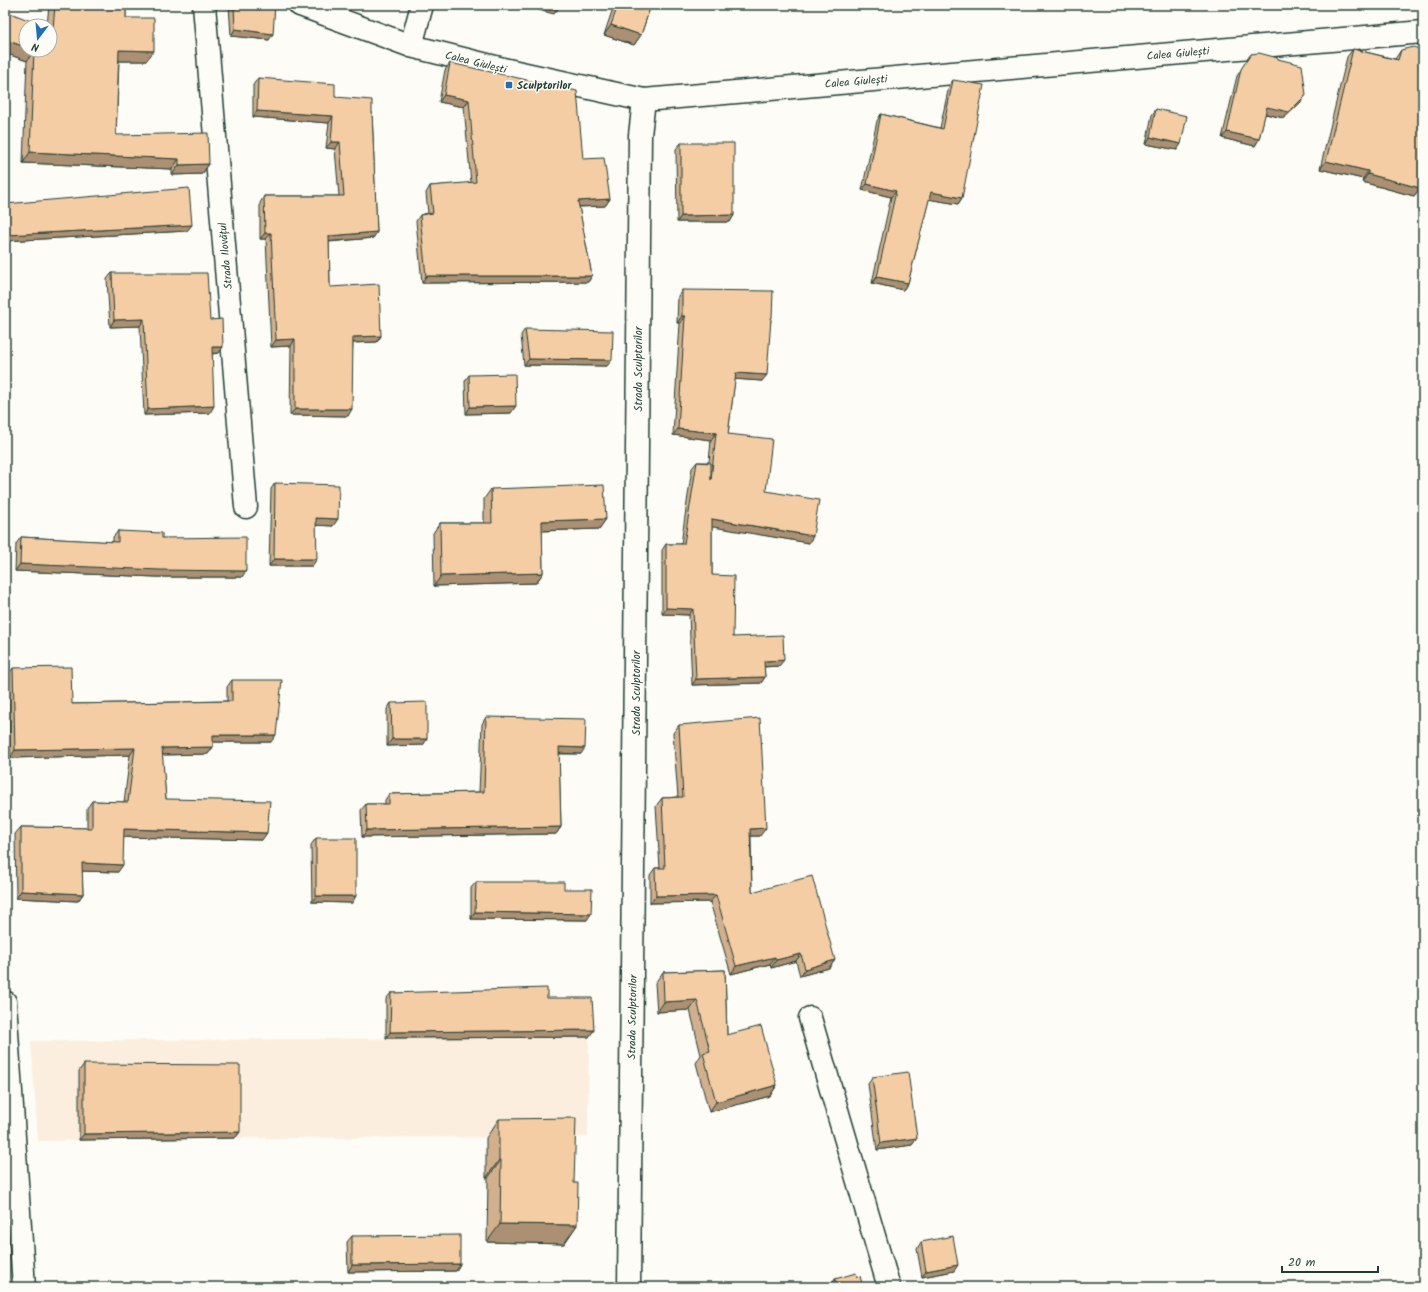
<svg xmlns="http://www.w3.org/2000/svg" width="1428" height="1292" font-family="Kalam,sans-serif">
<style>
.built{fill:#fbeede}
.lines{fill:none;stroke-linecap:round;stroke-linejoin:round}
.minor-casing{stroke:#1f3d34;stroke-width:25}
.major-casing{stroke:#1f3d34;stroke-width:25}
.minor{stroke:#fdfcf7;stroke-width:22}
.major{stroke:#fdfcf7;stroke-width:22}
.wall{fill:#d3b08d;stroke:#1f3d34}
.shaded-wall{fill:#ac9073;stroke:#1f3d34}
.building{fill:#f5cda4;stroke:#1f3d34}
.poi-dot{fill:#1f6fb2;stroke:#fdfcf7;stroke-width:1.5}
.labels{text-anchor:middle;stroke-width:3;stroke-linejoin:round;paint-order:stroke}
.street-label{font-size:11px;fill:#1f3d34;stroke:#fdfcf7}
.poi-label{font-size:11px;font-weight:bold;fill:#1f3d34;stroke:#fdfcf7;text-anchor:start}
</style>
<rect width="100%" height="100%" fill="#fdfcf7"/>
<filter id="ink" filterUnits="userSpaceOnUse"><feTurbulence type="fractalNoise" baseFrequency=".025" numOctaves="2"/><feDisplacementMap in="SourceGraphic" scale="8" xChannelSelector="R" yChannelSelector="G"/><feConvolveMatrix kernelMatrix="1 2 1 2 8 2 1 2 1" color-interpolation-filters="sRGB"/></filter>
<g filter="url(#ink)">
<!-- built -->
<path class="built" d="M 589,1037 L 588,1137 L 235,1138 L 38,1141 L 31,1041 Z"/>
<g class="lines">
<!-- minor casing -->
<g class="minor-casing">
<path id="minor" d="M 204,5 L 246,507
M 411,46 L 422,5
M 5,1002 L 24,1287
M 810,1018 L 889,1287
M 629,1287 L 640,135 L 644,100"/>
</g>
<!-- major casing -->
<g class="major-casing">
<path id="major" d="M 300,5 L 411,46 L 503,69 L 644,100 L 1423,32"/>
</g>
<!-- minor -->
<use href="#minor" class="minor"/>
<!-- major -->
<use href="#major" class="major"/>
</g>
<!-- wall -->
<path class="wall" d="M 49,5 L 126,5 L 126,18 L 146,61 L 119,61 L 116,135 L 209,164 L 202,174 L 172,175 L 172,169 L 23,163 L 27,61 L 5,53 L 5,11 L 50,50 L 50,26 L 47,26 Z
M 229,5 L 275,5 L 269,40 L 231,36 Z
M 614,5 L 651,5 L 641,35 L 634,45 L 604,35 Z
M 1353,49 L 1395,59 L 1401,50 L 1421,104 L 1423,178 L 1422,178 L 1420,188 L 1414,196 L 1362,182 L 1363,179 L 1320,169 L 1347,57 Z
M 1251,54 L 1278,59 L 1301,102 L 1284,118 L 1265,114 L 1259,139 L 1255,146 L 1222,138 L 1237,76 Z
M 450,63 L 583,159 L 610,199 L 605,206 L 579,207 L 592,276 L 588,282 L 422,283 L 416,221 L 420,215 L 428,213 L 426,193 L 430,186 L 471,183 L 464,107 L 439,102 L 445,70 Z
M 258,78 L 335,97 L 372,112 L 377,232 L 373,238 L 329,242 L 330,287 L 381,336 L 377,342 L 353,343 L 348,416 L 290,415 L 291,346 L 271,347 L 266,239 L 260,239 L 260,203 L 264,196 L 339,196 L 335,149 L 326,148 L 329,123 L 253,117 L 253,85 Z
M 953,80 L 962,198 L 958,204 L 929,199 L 908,283 L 903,290 L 872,283 L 891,197 L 862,190 L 877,121 L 881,114 L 940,128 L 949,86 Z
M 1156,109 L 1177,150 L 1146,144 L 1152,115 Z
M 681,143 L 734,215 L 730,222 L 677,222 L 676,149 Z
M 5,204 L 187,231 L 5,241 Z
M 112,273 L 210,320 L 219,353 L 212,354 L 210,413 L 144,415 L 140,326 L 110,327 L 107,279 Z
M 682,290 L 771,320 L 762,381 L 735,379 L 728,434 L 766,491 L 813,536 L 809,543 L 712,526 L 712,575 L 733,637 L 779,666 L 764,667 L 765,677 L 761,683 L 692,685 L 689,615 L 662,614 L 662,550 L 666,544 L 681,544 L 692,468 L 697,462 L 709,462 L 711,440 L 673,435 L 680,323 L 677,323 L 678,296 Z
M 525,329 L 607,366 L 524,365 L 521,335 Z
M 469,375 L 511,413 L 466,414 L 465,381 Z
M 275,483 L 333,526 L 316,525 L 312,566 L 269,566 L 271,489 Z
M 491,489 L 606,519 L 599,529 L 542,531 L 543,573 L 536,583 L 434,586 L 433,533 L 440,523 L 484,523 L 484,499 Z
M 118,531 L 162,538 L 242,577 L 156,577 L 15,571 L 16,544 L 21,537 L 113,542 L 113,537 Z
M 13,668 L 72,704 L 227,701 L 227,687 L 232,680 L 271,742 L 213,742 L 213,747 L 208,754 L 162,755 L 166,799 L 262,840 L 124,837 L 118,872 L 82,871 L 83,894 L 78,901 L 16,898 L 15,834 L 21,827 L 87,828 L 87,808 L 92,801 L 124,802 L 130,755 L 10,758 L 8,675 Z
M 391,703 L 427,739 L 423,745 L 387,746 L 387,709 Z
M 486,717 L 581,754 L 559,754 L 561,827 L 556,834 L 362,837 L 361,810 L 366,804 L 385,804 L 385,800 L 389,794 L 479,792 L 482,724 Z
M 679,725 L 760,836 L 751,836 L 752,892 L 835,960 L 829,968 L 800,976 L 796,961 L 771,968 L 770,964 L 731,974 L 710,902 L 650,903 L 650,875 L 655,868 L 660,868 L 656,806 L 662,798 L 678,797 L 673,733 Z
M 316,838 L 352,903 L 312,902 L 311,845 Z
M 476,882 L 564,889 L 587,920 L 471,919 L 471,888 Z
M 725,970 L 727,1035 L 777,1085 L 770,1096 L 709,1112 L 696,1063 L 701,1055 L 690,1010 L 657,1012 L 655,983 L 663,972 Z
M 391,993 L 547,998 L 594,1030 L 589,1037 L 386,1038 L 386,999 Z
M 84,1064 L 240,1132 L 235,1138 L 79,1140 L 79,1071 Z
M 872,1077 L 917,1138 L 912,1145 L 877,1150 L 868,1084 Z
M 499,1119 L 577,1225 L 564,1244 L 487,1242 L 488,1178 L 486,1178 L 486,1138 Z
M 352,1236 L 460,1264 L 456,1271 L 348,1272 L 347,1242 Z
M 921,1242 L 954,1271 L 922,1277 L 917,1249 Z
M 857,1277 L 863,1287 L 830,1287 L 835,1279 Z"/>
<!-- shaded-wall -->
<path class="shaded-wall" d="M 528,5 L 561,5 L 554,14 L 527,7 Z
M 611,25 L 641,35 L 634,45 L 604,35 Z
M 235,29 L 273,34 L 269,40 L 231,36 Z
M 5,40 L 26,47 L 26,50 L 34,50 L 27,61 L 5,53 Z
M 119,50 L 154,51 L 146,61 L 112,61 Z
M 444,95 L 469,100 L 464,107 L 439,102 Z
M 1306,95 L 1301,102 L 1284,118 L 1262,113 L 1267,107 Z
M 257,111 L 333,116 L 329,123 L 253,117 Z
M 1227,132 L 1259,139 L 1255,146 L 1222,138 Z
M 1150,137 L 1181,144 L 1177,150 L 1146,144 Z
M 331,142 L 340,142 L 335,149 L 326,148 Z
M 30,152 L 179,159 L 172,169 L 23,163 Z
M 1326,161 L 1368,171 L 1363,179 L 1320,169 Z
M 209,164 L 202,174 L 172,175 L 179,165 Z
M 1368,174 L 1420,188 L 1414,196 L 1362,182 Z
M 867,184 L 896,191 L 891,197 L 862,190 Z
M 931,192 L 962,198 L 958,204 L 927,199 Z
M 610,199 L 605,206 L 573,207 L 578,201 Z
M 734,215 L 730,222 L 677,222 L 681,216 Z
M 192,225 L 187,231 L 5,241 L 5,238 L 7,235 Z
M 377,232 L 373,238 L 324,242 L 329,236 Z
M 265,233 L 271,233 L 266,239 L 260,239 Z
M 426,276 L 592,276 L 588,282 L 422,283 Z
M 877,277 L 908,283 L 903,290 L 872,283 Z
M 682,316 L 685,316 L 680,323 L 677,323 Z
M 144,319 L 140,326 L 110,327 L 114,320 Z
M 381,336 L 377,342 L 348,343 L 353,337 Z
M 295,339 L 291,346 L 271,347 L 276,340 Z
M 212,347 L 223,347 L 219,353 L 207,354 Z
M 529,359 L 612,360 L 607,366 L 524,365 Z
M 736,373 L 767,375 L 762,381 L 731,379 Z
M 214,406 L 210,413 L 144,415 L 148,409 Z
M 516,406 L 511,413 L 466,414 L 470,407 Z
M 295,409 L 352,409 L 348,416 L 290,415 Z
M 678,429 L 716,433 L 711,440 L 673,435 Z
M 316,518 L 338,519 L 333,526 L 312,525 Z
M 606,519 L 599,529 L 535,531 L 542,521 Z
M 712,519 L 813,536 L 809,543 L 707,526 Z
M 274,559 L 317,559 L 312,566 L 269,566 Z
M 20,564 L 246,571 L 242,577 L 156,577 L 15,571 Z
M 543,573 L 536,583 L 434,586 L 441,576 Z
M 666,608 L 693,609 L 689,615 L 662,614 Z
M 784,660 L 779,666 L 759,667 L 764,661 Z
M 765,677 L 761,683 L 692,685 L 696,679 Z
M 213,735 L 276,735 L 271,742 L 208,742 Z
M 392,739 L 427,739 L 423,745 L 387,746 Z
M 213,747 L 208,754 L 157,755 L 162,748 Z
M 559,747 L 585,748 L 581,754 L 554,753 Z
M 135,748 L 130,755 L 10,758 L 15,750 Z
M 561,827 L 556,834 L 362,837 L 367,830 Z
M 766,828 L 760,836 L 745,836 L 750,829 Z
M 124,829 L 267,833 L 262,840 L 119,837 Z
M 82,863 L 123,865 L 118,872 L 77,871 Z
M 21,891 L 83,894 L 78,901 L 16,898 Z
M 716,895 L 710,902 L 650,903 L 656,896 Z
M 316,896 L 356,896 L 352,903 L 312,902 Z
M 475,912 L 591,914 L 587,920 L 471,919 Z
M 801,954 L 796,961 L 771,968 L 776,960 Z
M 775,957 L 770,964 L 731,974 L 736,966 Z
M 835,960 L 829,968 L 800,976 L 805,969 Z
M 697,1000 L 690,1010 L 657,1012 L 664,1002 Z
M 594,1030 L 589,1037 L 386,1038 L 390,1032 Z
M 777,1085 L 770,1096 L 709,1112 L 716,1102 Z
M 240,1132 L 235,1138 L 79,1140 L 84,1134 Z
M 917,1138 L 912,1145 L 877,1150 L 881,1143 Z
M 499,1160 L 501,1160 L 488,1178 L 486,1178 Z
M 500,1224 L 577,1225 L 564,1244 L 487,1242 Z
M 460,1264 L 456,1271 L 348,1272 L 352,1265 Z
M 958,1265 L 954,1271 L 922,1277 L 926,1271 Z"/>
<!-- building -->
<path class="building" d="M 55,5 L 126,5 L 126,18 L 154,18 L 154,51 L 119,50 L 116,135 L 208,133 L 209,164 L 179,165 L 179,159 L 30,152 L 34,50 L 33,50 L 50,50 L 50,28 L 53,29 Z
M 234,5 L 275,5 L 273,34 L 235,29 Z
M 618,5 L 651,5 L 641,35 L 611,25 Z
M 5,11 L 44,26 L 26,26 L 26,47 L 5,40 Z
M 1413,47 L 1423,50 L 1423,95 L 1421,104 L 1423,105 L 1423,175 L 1420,188 L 1368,174 L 1368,171 L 1326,161 L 1353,49 L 1398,60 L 1401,50 Z
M 1259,53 L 1278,58 L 1278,59 L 1302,65 L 1306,95 L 1289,112 L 1267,107 L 1259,139 L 1227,132 L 1241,69 L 1251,54 Z
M 450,63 L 577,91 L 583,159 L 604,158 L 610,199 L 578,201 L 592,276 L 426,276 L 420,215 L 433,213 L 430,186 L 476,182 L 469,100 L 444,95 Z
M 258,78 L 335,84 L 335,97 L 372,100 L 372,112 L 377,232 L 329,236 L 330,287 L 379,284 L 381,336 L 353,337 L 352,409 L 295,409 L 295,339 L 276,340 L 271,233 L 265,233 L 264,196 L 344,196 L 340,142 L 331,142 L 333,116 L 257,111 Z
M 953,80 L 984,85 L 962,198 L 931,192 L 908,283 L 877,277 L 896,191 L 867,184 L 881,114 L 943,129 Z
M 1156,109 L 1187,116 L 1181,144 L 1150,137 Z
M 681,143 L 734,143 L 734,215 L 681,216 Z
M 189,188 L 192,225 L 7,235 L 5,217 L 5,204 Z
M 112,273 L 207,273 L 210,320 L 222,319 L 223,347 L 212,347 L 214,406 L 148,409 L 144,319 L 114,320 Z
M 682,290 L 773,291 L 772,318 L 771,318 L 767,375 L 736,373 L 728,434 L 772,439 L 766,491 L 819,500 L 813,536 L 712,519 L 712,575 L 734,576 L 733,637 L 783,635 L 784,660 L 764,661 L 765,677 L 696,679 L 693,609 L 666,608 L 666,544 L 684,544 L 697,462 L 711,463 L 711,480 L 716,433 L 717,433 L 678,429 L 685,316 L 682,316 Z
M 525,329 L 613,331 L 612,360 L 529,359 Z
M 515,374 L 516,406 L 470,407 L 469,375 Z
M 275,483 L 339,485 L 338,519 L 316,518 L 317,559 L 274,559 Z
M 604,485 L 606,519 L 542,521 L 543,573 L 441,576 L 440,523 L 492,523 L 491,489 Z
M 118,531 L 162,533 L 162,538 L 246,537 L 246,571 L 160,570 L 20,564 L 21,537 L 118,542 Z
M 71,667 L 72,704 L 232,701 L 232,680 L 282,680 L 276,735 L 213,735 L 213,747 L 162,748 L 166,799 L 270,801 L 267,833 L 124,829 L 123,865 L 82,863 L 83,894 L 21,891 L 21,827 L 92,828 L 92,801 L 128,802 L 135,748 L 15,750 L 13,668 Z
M 427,702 L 427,739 L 392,739 L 391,703 Z
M 486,717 L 586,719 L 585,748 L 559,747 L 561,827 L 367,830 L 366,804 L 389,804 L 389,794 L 484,792 Z
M 760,718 L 766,828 L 750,829 L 752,892 L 812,876 L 835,960 L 805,969 L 801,954 L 776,960 L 775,957 L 736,966 L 716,895 L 656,896 L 655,868 L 665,868 L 662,798 L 683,797 L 679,725 Z
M 316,838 L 356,838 L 356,896 L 316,896 Z
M 476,882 L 564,882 L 564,889 L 592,889 L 591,914 L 475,912 Z
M 725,970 L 727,1035 L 761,1026 L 777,1085 L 716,1102 L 703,1053 L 710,1051 L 697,1000 L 664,1002 L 663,972 Z
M 547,988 L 547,998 L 592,998 L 594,1030 L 390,1032 L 391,993 Z
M 84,1064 L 240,1065 L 240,1132 L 84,1134 Z
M 908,1072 L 917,1138 L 881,1143 L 872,1077 Z
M 576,1118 L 574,1183 L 578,1183 L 577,1225 L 500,1224 L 501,1160 L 499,1160 L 499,1119 Z
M 460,1235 L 460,1264 L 352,1265 L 352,1236 Z
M 953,1236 L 958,1265 L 926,1271 L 921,1242 Z
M 856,1273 L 857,1277 L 860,1276 L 863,1287 L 838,1287 L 835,1279 Z"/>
</g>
<!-- markers -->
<rect class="poi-dot" x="505" y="81" width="8" height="8" rx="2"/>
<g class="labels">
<!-- street labels -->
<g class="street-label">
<text transform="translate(1178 53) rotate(-5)" y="4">Calea Giulești</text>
<text transform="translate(476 62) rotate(14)" y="4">Calea Giulești</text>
<text transform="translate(856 81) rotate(-5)" y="4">Calea Giulești</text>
<text transform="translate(225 256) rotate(-95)" y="4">Strada Ilovățul</text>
<text transform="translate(638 369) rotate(-90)" y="4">Strada Sculptorilor</text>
<text transform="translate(636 693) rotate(-90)" y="4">Strada Sculptorilor</text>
<text transform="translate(632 1017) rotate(-89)" y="4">Strada Sculptorilor</text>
</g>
<!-- poi labels -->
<g class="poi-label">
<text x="517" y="89">Sculptorilor</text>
</g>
</g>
<!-- margin -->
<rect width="1428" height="1292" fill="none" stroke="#fdfcf7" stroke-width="20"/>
<rect x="10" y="10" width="1408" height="1272" fill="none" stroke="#1f3d34" stroke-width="1.5" filter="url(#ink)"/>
<!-- north arrow -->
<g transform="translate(38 38) rotate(196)"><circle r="19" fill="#fdfcf7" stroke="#a4b0a9"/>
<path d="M0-3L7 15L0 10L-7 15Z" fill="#1f6fb2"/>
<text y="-6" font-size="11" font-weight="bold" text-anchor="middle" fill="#1f3d34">N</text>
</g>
<!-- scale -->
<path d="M1282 1266v6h96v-6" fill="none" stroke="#1f3d34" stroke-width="2"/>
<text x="1288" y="1266" font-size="12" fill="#1f3d34" stroke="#fdfcf7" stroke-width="3" paint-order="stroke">20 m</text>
</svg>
